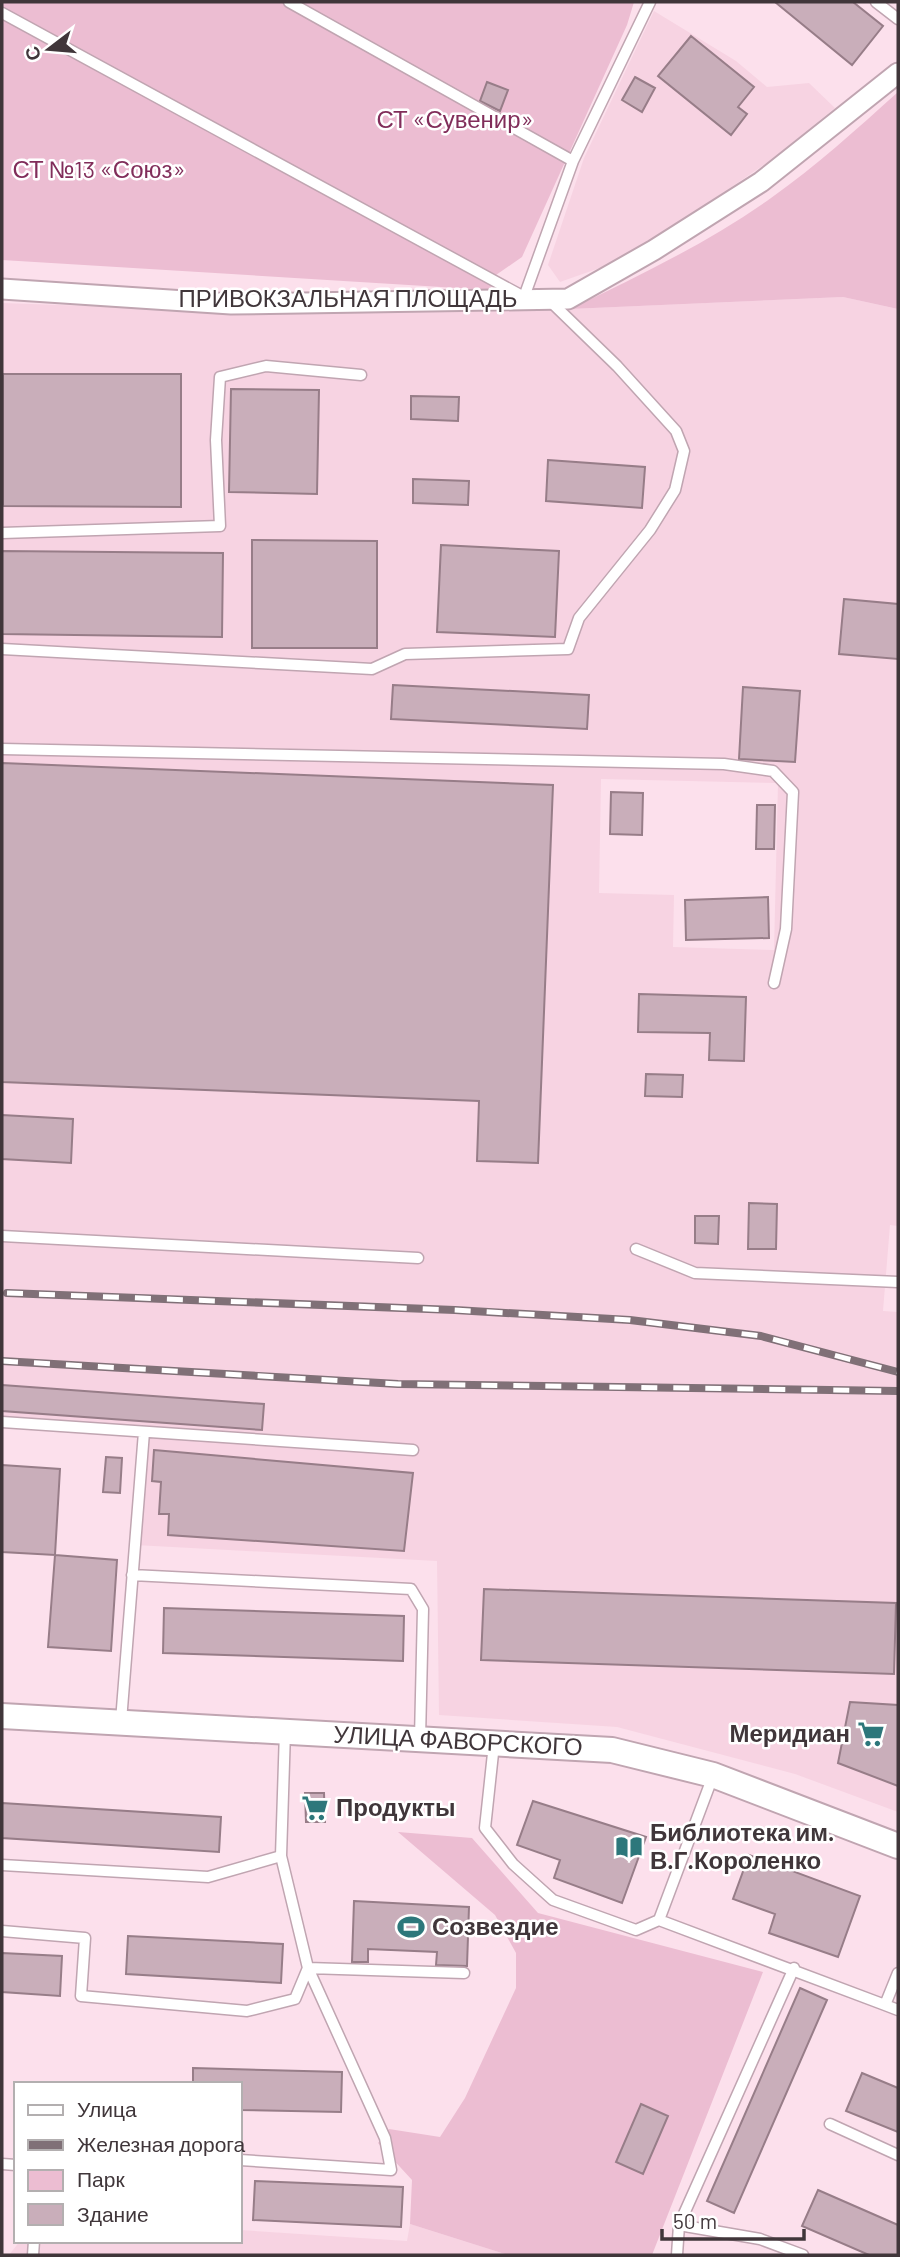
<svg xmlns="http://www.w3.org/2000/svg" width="900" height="2257" font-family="Barlow,sans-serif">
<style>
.built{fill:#f7d3e2;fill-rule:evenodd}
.green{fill:#ecbdd2}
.building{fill:#c9aeba;stroke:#977d88;stroke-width:2}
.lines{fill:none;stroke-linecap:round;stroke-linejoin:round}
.service-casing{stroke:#c0a5b1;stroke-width:13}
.minor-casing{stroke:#c0a5b1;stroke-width:23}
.tertiary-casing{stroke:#c0a5b1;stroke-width:28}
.service{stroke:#fff;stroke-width:10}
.minor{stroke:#fff;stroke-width:19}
.tertiary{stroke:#fff;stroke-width:24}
.rail-casing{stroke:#807077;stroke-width:8}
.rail{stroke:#fff;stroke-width:5;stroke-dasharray:16;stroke-linecap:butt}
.labels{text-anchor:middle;stroke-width:5;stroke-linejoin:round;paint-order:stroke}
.park-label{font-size:24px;fill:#812d5a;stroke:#fff}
.street-label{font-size:24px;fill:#40363a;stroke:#fff}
.poi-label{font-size:24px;font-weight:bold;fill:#40363a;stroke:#fff;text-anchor:start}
</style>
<rect width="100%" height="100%" fill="#fce0ec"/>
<!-- built -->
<path class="built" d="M 654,11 L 736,61 L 767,87 L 809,83 L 835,108 L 771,160 L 628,258 L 560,282 L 548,265 L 584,158 Z
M 843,297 L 898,309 L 898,1226 L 890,1225 L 883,1311 L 898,1312 L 898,1812 L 795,1774 L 617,1727 L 439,1715 L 437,1561 L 135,1545 L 144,1432 L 2,1422 L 2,303 L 205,310 L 570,309 ZM 601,779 L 778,783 L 774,950 L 673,947 L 674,895 L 599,893 Z
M 410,2224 L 508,2255 L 9,2255 L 20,2241 L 240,2241 L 240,2230 L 407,2241 Z"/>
<!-- green -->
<path class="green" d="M 2,2 L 634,2 L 627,25 L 522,257 L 496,275 L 490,290 L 2,260 Z
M 898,92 L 898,309 L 843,297 L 570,309 C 639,276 709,242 771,198 C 816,166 857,129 898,92 Z
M 398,1832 L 472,1838 L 538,1913 L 763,1972 L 652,2255 L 508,2255 L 410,2224 L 412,2180 L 378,2143 L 389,2129 L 440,2137 L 465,2098 L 516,1988 L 516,1953 L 495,1915 Z"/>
<!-- building -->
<path class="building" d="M 775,2 L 853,2 L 883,26 L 852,65 Z
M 691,36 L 754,87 L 738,107 L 747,114 L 731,135 L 658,76 Z
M 635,77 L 655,88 L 642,112 L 622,100 Z
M 487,82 L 508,90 L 500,111 L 480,101 Z
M 3,374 L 181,374 L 181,507 L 3,506 Z
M 231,389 L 319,390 L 317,494 L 229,492 Z
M 411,396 L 459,397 L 458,421 L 411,419 Z
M 548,460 L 645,467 L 642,508 L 546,501 Z
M 413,479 L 469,481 L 468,505 L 413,503 Z
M 252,540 L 377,541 L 377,648 L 252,648 Z
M 441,545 L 559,551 L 555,637 L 437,632 Z
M 2,551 L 223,553 L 222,637 L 2,634 Z
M 844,599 L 898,604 L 898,659 L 839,654 Z
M 393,685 L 589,695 L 587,729 L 391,719 Z
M 743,687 L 800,691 L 795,762 L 739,759 Z
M 2,763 L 553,785 L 538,1163 L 477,1161 L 479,1101 L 2,1082 Z
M 611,792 L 643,793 L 642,835 L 610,834 Z
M 757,805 L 775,805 L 774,849 L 756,849 Z
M 768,897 L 769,938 L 686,940 L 685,900 Z
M 639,994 L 746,997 L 744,1061 L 709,1060 L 710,1033 L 638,1032 Z
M 646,1074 L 683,1075 L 682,1097 L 645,1096 Z
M 2,1115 L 73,1119 L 71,1163 L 2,1159 Z
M 749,1203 L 777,1204 L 776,1249 L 748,1249 Z
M 695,1216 L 719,1216 L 718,1244 L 695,1243 Z
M 2,1385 L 264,1404 L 262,1430 L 2,1411 Z
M 154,1450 L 413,1473 L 404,1551 L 168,1535 L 169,1514 L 159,1514 L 161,1482 L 152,1481 Z
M 106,1457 L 122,1458 L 120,1493 L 103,1492 Z
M 2,1465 L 60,1469 L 55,1555 L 2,1552 Z
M 55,1555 L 117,1560 L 111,1651 L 48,1647 Z
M 484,1589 L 896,1603 L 894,1674 L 481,1660 Z
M 164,1608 L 404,1616 L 403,1661 L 163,1653 Z
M 850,1702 L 898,1705 L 898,1786 L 838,1763 Z
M 305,1793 L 324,1793 L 325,1822 L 306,1822 Z
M 533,1801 L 646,1837 L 622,1903 L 554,1878 L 560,1860 L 517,1845 Z
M 2,1803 L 221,1817 L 219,1852 L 2,1838 Z
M 749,1855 L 860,1896 L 838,1957 L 769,1933 L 775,1914 L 733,1899 Z
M 354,1901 L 469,1907 L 467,1966 L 436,1965 L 437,1952 L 368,1949 L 368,1962 L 352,1962 Z
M 128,1936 L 283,1944 L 281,1983 L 126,1974 Z
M 2,1953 L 62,1956 L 60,1996 L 2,1992 Z
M 800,1988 L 827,2000 L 734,2213 L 707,2201 Z
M 193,2068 L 342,2072 L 341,2112 L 240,2110 L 240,2084 L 193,2084 Z
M 862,2073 L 898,2088 L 898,2132 L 846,2111 Z
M 641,2104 L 668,2116 L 643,2174 L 616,2162 Z
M 255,2181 L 403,2187 L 401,2227 L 253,2220 Z
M 818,2190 L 898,2225 L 898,2255 L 869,2255 L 802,2226 Z"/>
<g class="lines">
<!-- service casing -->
<g class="service-casing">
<path id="service" d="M 289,2 L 573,161
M 876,2 L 898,19
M 2,13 L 524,297 L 573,161 L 650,2
M 2,533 L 220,526 L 216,440 L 220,377 L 266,366 L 361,375
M 2,649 L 372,669 L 405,654 L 568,649 L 579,618 L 650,530 L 675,490 L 684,451 L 676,431 L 617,366 L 550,301
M 2,749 L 724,764 L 773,771 L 793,792 L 786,929 L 774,983
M 2,1236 L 418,1258
M 636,1249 L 695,1273 L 898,1282
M 2,1422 L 413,1450
M 132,1575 L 411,1589 L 423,1609 L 420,1738
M 121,1721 L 144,1432
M 494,1744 L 485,1828 L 513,1864 L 553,1900 L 636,1930 L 659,1920 L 885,2005
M 2,1865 L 208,1877 L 281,1856
M 659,1920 L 713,1776
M 2,1931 L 85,1938 L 81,1996 L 247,2011 L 295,1999 L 308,1968 L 464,1973
M 898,1973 L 885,2005 L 898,2010
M 830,2124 L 898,2155
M 240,2160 L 391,2170 L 385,2138 L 308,1968 L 281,1856 L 285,1731
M 2,2164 L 16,2165
M 679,2225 L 760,2239 L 803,2255
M 33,2255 L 34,2241
M 677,2255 L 679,2225 L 794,1968"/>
</g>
<!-- minor casing -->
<g class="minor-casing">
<path id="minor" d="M 2,289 L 231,304 L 568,299 L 654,250 L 761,182 L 898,73"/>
</g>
<!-- tertiary casing -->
<g class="tertiary-casing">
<path id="tertiary" d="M 2,1716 L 612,1750 L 713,1775 L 898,1846"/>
</g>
<!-- service -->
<use href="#service" class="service"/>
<!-- minor -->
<use href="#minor" class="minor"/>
<!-- tertiary -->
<use href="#tertiary" class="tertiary"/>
<!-- rail casing -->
<g class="rail-casing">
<path id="rail" d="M 7,1293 L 455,1310 L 630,1320 L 761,1336 L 898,1372
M 2,1361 L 398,1384 L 898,1391"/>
</g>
<!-- rail -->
<use href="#rail" class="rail"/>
</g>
<!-- icons -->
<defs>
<g id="supermarket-bare" transform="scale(2.1)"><path d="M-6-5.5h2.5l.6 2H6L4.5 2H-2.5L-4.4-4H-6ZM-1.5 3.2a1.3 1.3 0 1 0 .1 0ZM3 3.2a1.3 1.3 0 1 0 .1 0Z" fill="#2d777b" stroke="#fff" stroke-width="2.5" paint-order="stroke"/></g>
<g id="library-bare" transform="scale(2.1)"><path d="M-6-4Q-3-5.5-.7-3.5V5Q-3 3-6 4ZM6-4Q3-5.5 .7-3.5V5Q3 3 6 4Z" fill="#2d777b" stroke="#fff" stroke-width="2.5" paint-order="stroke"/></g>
<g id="stadium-bare" transform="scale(2.1)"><path d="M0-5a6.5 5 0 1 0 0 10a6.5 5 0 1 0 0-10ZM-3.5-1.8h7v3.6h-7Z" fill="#2d777b" stroke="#fff" stroke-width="2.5" paint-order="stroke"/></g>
</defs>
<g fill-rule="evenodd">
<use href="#supermarket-bare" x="871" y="1734"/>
<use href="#supermarket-bare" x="315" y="1808"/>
<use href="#library-bare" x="629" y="1847"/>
<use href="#stadium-bare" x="411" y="1927"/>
</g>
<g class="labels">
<!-- park labels -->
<g class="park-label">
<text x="455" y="128">СТ «Сувенир»</text>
<text x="99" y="178">СТ №13 «Союз»</text>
</g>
<!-- street labels -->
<g class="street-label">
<text x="348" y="307">ПРИВОКЗАЛЬНАЯ ПЛОЩАДЬ</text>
<text transform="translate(458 1741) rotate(3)" y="8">УЛИЦА ФАВОРСКОГО</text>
</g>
<!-- poi labels -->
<g class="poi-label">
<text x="850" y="1742" text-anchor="end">Меридиан</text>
<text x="336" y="1816">Продукты</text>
<text x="650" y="1841">Библиотека им.<tspan x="650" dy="28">В.Г.Короленко</tspan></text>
<text x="432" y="1935">Созвездие</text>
</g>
</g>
<!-- border -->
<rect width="900" height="2257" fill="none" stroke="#40363a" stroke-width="7"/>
<!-- legend -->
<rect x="14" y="2082" width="228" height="161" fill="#ffffff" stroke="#b3afb0" stroke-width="2"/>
<rect x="28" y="2105" width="35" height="10" fill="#ffffff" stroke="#b3afb0" stroke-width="2"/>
<text x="77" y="2117" font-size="21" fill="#40363a">Улица</text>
<rect x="28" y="2140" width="35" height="10" fill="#807077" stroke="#b3afb0" stroke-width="2"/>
<text x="77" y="2152" font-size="21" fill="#40363a">Железная дорога</text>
<rect x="28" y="2170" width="35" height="21" fill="#ecbdd2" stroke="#b3afb0" stroke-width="2"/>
<text x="77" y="2187" font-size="21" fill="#40363a">Парк</text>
<rect x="28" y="2204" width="35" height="21" fill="#c9aeba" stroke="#b3afb0" stroke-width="2"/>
<text x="77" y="2222" font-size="21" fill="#40363a">Здание</text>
<!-- north arrow -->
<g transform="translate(49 49) rotate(254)" stroke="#ffffff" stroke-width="5" paint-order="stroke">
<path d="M0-5L12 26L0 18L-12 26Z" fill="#40363a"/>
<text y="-10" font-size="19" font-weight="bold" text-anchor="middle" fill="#40363a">С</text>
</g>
<!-- scale -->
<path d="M662 2229v10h142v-10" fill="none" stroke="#40363a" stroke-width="3.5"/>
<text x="673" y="2229" font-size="21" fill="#40363a" stroke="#ffffff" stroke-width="5" paint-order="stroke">50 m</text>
</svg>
